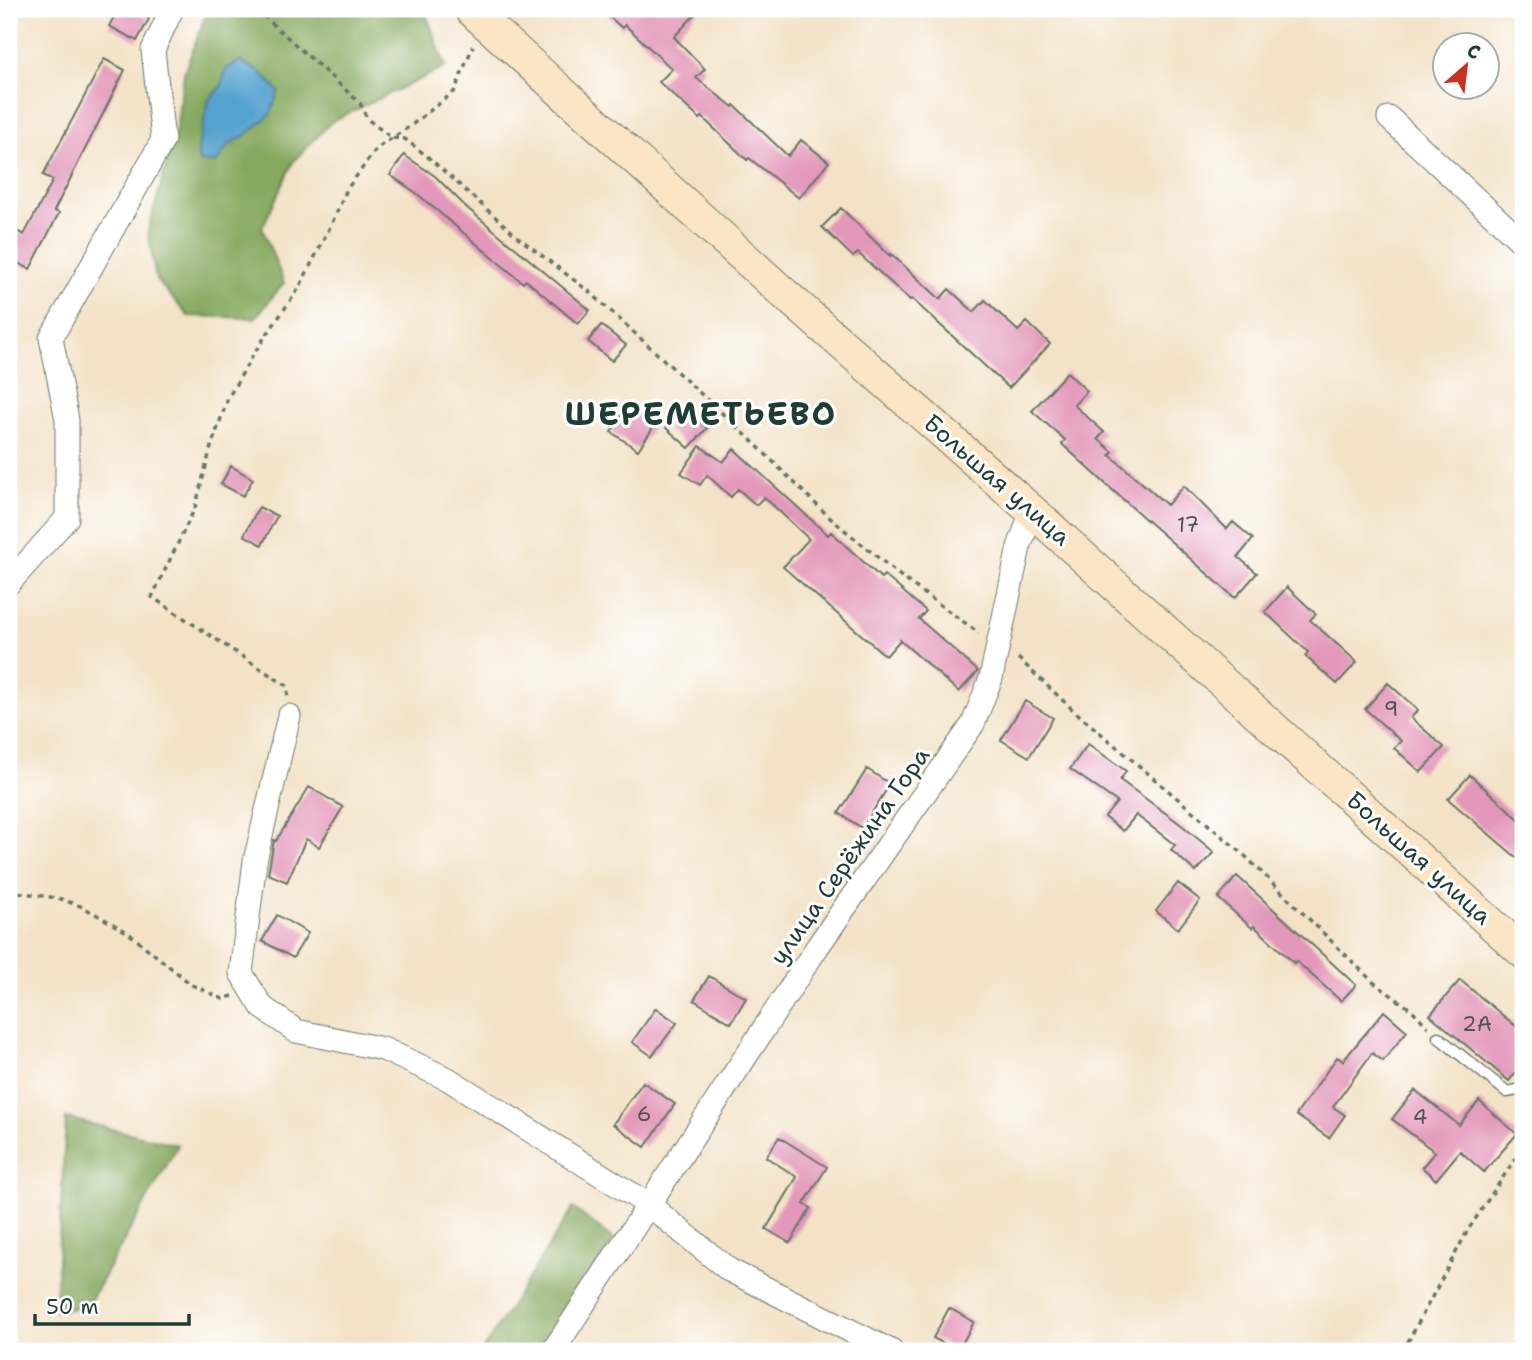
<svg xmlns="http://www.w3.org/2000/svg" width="1532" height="1360" font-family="'Shantell Sans',sans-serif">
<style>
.forest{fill:#86a95e;stroke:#527349;stroke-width:2;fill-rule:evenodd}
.water{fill:#57a2cf;stroke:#3b7082;stroke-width:2}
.building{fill:#e397ba}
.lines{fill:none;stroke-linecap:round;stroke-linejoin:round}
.lane-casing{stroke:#697767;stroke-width:13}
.street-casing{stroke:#697767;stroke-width:25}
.secondary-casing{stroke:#697767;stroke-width:34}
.path{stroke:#697767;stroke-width:3.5;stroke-dasharray:5 5;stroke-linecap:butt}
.lane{stroke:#fff;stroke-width:10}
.street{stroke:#fff;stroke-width:23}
.secondary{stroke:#fce5c4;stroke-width:32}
.labels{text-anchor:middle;stroke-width:6;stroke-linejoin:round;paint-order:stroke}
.number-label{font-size:21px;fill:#505456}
.street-label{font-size:24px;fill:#1f3d34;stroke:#fff}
.district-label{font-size:32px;font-weight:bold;letter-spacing:2px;fill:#1f3d34;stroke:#fff}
</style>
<rect width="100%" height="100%" fill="#fff"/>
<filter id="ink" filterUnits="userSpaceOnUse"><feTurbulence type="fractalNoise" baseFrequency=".0143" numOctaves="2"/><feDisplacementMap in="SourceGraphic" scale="14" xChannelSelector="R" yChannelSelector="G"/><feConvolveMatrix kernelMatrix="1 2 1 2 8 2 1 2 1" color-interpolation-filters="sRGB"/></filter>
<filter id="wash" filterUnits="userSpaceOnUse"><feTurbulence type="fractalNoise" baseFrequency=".00686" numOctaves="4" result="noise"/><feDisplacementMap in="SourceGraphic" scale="28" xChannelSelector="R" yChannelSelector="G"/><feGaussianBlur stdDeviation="1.57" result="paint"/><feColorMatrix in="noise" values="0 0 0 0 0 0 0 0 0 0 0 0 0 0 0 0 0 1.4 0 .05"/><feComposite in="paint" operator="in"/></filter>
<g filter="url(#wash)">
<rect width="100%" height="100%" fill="#f3e2c6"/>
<!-- forest -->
<path class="forest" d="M 208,9 L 416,9 L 427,17 L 446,67 L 332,121 L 293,162 L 262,228 L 284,283 L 255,318 L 188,316 L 156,279 L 148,231 L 176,130 L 184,73 ZM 221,87 L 246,135 L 229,144 L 216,163 L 199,162 L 198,148 L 207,107 L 209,100 Z
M 66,1118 L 178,1145 L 87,1306 L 55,1311 Z
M 573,1208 L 614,1240 L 540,1351 L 482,1351 Z"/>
<!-- water -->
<path class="water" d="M 240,61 L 259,71 L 279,91 L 270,115 L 246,135 L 229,144 L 216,163 L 199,162 L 198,148 L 207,107 L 209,100 L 221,87 L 226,69 Z"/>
<g id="blocks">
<!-- building -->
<path class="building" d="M 118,9 L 130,9 L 149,19 L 137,41 L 109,26 Z
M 601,9 L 700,9 L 674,37 L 705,69 L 696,78 L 733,107 L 734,105 L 788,156 L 801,140 L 829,162 L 799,198 L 749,158 L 747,160 L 702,117 L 700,119 L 659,82 L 672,69 L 625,25 L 622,28 Z
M 104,59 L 125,70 L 54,211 L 59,213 L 30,269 L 9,259 L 9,227 L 24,235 L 53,180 L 43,175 Z
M 404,155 L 435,176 L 466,207 L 590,310 L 578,324 L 526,280 L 523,283 L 415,192 L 390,175 Z
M 841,208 L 890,256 L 891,254 L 940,299 L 949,289 L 974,312 L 985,300 L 1018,331 L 1027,322 L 1050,344 L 1009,388 L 912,299 L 910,300 L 858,253 L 853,257 L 822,227 Z
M 601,325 L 626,345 L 612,361 L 588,341 Z
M 1067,372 L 1087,391 L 1074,405 L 1104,432 L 1098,439 L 1113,452 L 1110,455 L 1167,505 L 1184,486 L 1227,529 L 1233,522 L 1253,539 L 1238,557 L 1257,573 L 1235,598 L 1108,486 L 1062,444 L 1065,440 L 1032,411 Z
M 628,407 L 655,425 L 638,450 L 611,432 Z
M 683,408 L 707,428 L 689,448 L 666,428 Z
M 700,446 L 723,462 L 734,449 L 828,535 L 831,532 L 881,578 L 884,575 L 926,611 L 919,619 L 978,671 L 959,692 L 900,640 L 886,656 L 783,567 L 809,539 L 764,497 L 756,505 L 738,489 L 731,497 L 707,475 L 700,485 L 681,473 Z
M 231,466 L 253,479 L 243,496 L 221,484 Z
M 259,507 L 277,516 L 262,545 L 244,535 Z
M 1287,587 L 1316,614 L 1310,620 L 1357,662 L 1337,684 L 1305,656 L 1308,652 L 1265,612 Z
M 1388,683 L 1418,710 L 1411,718 L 1444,747 L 1421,772 L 1394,748 L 1401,741 L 1365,709 Z
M 1025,701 L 1053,718 L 1029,757 L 1001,740 Z
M 1088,744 L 1126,771 L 1120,780 L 1179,823 L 1214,852 L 1196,872 L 1171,850 L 1175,845 L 1136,815 L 1123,831 L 1105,817 L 1117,802 L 1070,769 Z
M 867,769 L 890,784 L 862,828 L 839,813 Z
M 1470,775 L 1523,823 L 1523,863 L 1448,799 Z
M 309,787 L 343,807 L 319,847 L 306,839 L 287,882 L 268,874 L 274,840 L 276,841 Z
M 1237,876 L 1356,985 L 1341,1001 L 1296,961 L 1294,963 L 1254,926 L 1252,928 L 1218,898 Z
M 1178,883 L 1200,900 L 1178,929 L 1156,911 Z
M 277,915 L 308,933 L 293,958 L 262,941 Z
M 709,976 L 746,998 L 731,1023 L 694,1000 Z
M 1460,980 L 1523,1032 L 1523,1064 L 1509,1081 L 1430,1015 Z
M 656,1008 L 677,1023 L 652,1056 L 632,1042 Z
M 1384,1011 L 1407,1031 L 1383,1061 L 1372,1053 L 1333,1107 L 1345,1115 L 1329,1138 L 1296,1115 L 1337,1057 L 1343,1061 Z
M 643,1082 L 675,1104 L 645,1147 L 613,1124 Z
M 1415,1090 L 1459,1125 L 1479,1101 L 1517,1134 L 1484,1172 L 1460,1151 L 1436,1180 L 1422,1167 L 1435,1152 L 1392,1119 Z
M 779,1137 L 827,1167 L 804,1204 L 811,1208 L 790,1243 L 766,1229 L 797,1177 L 766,1157 Z
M 949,1308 L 974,1322 L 958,1351 L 933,1338 Z"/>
</g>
</g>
<g filter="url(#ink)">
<use href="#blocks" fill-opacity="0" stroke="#697767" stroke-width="2"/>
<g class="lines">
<!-- lane casing -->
<g class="lane-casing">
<path id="lane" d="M 1438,1037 L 1507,1092 L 1523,1089"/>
</g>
<!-- street casing -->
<g class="street-casing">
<path id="street" d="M 1389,118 L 1523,243
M 9,583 L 67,518 L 67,420 L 51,338 L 163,140 L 153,50 L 172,9
M 289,716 L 255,861 L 241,973 L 262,1007 L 296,1031 L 383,1049 L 448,1079 L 649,1205 L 729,1270 L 891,1351
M 553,1351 L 818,946 L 973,724 L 991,678 L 1019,547 L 1032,511"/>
</g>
<!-- secondary casing -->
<g class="secondary-casing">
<path id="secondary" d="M 470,9 L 779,289 L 1032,511 L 1523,952"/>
</g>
<!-- path -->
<path class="path" d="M 256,9 L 360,103 L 367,119 L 392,138 L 405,139 L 428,157 L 519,238 L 591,293 L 748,437 L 829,517 L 904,579 L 979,633
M 1018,658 L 1072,709 L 1243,854 L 1373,982 L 1413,1011 L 1428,1027
M 288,696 L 287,686 L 152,597 L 195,508 L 211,447 L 228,398 L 254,353 L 299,288 L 331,225 L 347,189 L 377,148 L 409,127 L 454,92 L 473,46
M 9,891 L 58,898 L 83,907 L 127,932 L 192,985 L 223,999 L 233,996
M 1403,1351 L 1468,1230 L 1523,1147"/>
<!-- lane -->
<use href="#lane" class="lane"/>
<!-- street -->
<use href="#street" class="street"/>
<!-- secondary -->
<use href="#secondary" class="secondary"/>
</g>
</g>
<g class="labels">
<!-- number labels -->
<g class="number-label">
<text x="1188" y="532">17</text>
<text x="1391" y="716">9</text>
<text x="1477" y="1031">2А</text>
<text x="644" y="1121">6</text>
<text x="1420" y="1124">4</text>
</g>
<!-- street labels -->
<g class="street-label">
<text transform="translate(997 480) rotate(41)" y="8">Большая улица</text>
<text transform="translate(850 856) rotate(-55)" y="8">улица Серёжина Гора</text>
<text transform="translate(1419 858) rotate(42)" y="8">Большая улица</text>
</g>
<!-- district labels -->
<g class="district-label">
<text x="701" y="425">ШЕРЕМЕТЬЕВО</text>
</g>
</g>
<!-- margin -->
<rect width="1532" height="1360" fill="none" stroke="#fff" stroke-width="35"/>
<!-- north arrow -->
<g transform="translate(1466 66) rotate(28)"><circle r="33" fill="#ffffff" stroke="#a5b1ae" stroke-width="2"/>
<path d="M0-5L12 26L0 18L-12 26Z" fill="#c8321e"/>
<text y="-10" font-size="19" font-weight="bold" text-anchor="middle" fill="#1f3d34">С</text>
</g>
<!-- scale -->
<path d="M35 1314v10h154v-10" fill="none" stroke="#1f3d34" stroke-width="3.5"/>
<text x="46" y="1314" font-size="21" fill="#1f3d34" stroke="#ffffff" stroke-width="5" paint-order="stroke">50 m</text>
</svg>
